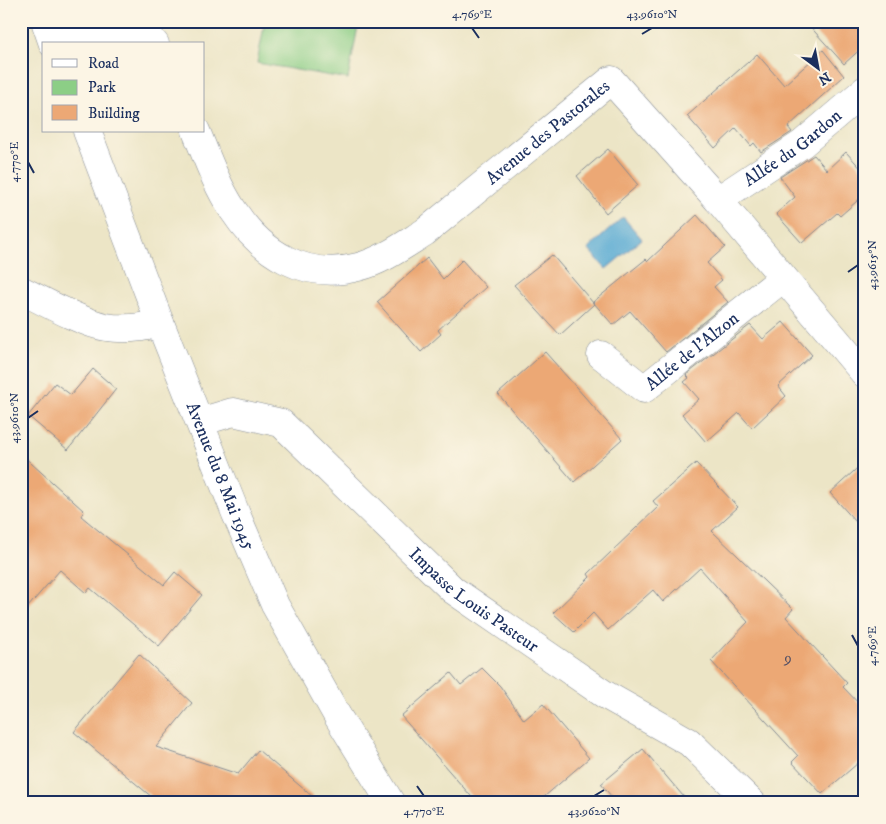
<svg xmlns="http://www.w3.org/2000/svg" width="886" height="824" font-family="'IM FELL DW Pica',serif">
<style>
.green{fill:#8cce86;stroke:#547e72}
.water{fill:#58aad3;stroke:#3a6c98}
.building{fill:#eca875}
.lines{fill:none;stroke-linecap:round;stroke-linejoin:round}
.minor-casing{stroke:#848a92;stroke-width:29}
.tertiary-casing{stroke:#848a92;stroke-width:29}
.minor{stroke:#fff;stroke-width:28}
.tertiary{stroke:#fff;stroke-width:28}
.ticks{fill:none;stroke:#1b2f5e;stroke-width:2}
.labels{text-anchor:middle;stroke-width:5;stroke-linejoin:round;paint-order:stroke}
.number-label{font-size:15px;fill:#4f4d64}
.street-label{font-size:18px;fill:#1b2f5e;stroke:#fcf5e5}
.neatline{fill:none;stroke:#1b2f5e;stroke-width:2}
.ticks-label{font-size:12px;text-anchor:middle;fill:#1b2f5e}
</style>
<rect width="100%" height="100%" fill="#fcf5e5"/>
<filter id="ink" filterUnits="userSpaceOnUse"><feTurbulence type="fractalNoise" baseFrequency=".02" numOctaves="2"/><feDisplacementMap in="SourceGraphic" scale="10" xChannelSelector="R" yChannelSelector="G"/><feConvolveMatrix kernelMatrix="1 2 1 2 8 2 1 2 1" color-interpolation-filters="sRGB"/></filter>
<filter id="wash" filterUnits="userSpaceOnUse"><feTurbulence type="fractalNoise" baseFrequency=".0096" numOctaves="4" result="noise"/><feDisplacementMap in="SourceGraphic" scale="20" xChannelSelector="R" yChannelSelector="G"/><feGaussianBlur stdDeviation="1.12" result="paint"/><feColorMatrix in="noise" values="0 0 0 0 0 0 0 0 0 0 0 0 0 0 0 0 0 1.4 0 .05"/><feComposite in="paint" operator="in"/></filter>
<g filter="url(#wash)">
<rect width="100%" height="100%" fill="#ece5c6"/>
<!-- green -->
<path class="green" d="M 265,21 L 359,21 L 348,79 L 257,63 Z"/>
<!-- water -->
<path class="water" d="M 623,217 L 642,239 L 606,269 L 588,249 Z"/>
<g id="blocks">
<!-- building -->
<path class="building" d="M 805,21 L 865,21 L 865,45 L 844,64 Z
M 823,50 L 844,76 L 788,127 L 792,132 L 761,152 L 754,143 L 751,146 L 736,128 L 715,148 L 687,116 L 757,54 L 784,85 Z
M 608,149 L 638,185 L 606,213 L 577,176 Z
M 846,152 L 865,173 L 865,194 L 840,216 L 837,213 L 802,243 L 776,214 L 795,197 L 780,177 L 814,155 L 827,170 Z
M 697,215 L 725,247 L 707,263 L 722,280 L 714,287 L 728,302 L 666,352 L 630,311 L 613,325 L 593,302 L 646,259 L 648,261 Z
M 552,255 L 594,304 L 560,335 L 514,285 Z
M 427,258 L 443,279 L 462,260 L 486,287 L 438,330 L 441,334 L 421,352 L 377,302 Z
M 783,322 L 812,355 L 778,386 L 786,396 L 752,428 L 739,413 L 706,442 L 682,414 L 699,399 L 684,382 L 689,378 L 686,375 L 750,325 L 763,339 Z
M 545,352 L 622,439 L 574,482 L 498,394 Z
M 93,369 L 116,389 L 68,450 L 28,416 L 55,383 L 71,395 Z
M 21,454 L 84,511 L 81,516 L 164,585 L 175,572 L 202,595 L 159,646 L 90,588 L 86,593 L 60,570 L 21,615 Z
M 865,461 L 865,532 L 830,493 Z
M 696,463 L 738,507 L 712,531 L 793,609 L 786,617 L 847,683 L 843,687 L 865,710 L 865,757 L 822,794 L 792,762 L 798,756 L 711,661 L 748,622 L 700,568 L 663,602 L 653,590 L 608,630 L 593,613 L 574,632 L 553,613 L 590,577 L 588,574 L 658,507 L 653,501 Z
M 139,654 L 192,703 L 156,747 L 238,774 L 258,750 L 320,803 L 159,803 L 74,732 Z
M 482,668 L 500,686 L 524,720 L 543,704 L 589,758 L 537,803 L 477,803 L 401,716 L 451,673 L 461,685 Z
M 643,749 L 689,803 L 617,803 L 601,784 Z"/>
</g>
</g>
<g filter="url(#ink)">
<use href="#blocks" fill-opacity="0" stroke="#848a92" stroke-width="1"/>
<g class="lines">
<!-- minor casing -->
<g class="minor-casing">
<g id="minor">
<path d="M 54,44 L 85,33 L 122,29 L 150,38 L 155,44"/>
<path id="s1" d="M 196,131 C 207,158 217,186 233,210 C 261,253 305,281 358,267 C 382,261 404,245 425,232 L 611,80 L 718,200 L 865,374"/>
<path id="s2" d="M 718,200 L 802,144 L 865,90"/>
<path d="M 21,290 C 43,301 84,324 106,327 C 125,330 142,328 160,323"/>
<path id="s3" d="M 601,355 L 644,389 L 783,278"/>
<path id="s4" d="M 200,422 L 233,412 L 281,423 L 453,590 L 604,694 L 689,742 L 752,803"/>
</g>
</g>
<!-- tertiary casing -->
<g class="tertiary-casing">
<g id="tertiary">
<path d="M 45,21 L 53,44"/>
<path id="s5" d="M 87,131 L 160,323 L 236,514 L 275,605 L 338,717 L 391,803"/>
</g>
</g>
<!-- minor -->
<use href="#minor" class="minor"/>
<!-- tertiary -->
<use href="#tertiary" class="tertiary"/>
</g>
</g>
<!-- ticks -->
<path class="ticks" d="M 472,28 L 479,38M 642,34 L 652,28M 28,162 L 34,173M 848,272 L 858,265M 28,418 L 38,411M 852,635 L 858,646M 417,786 L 424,796M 594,796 L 604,790"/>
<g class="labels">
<!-- number labels -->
<g class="number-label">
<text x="788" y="663">9</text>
</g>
<!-- street labels -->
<g class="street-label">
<text dy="6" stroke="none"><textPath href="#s1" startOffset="469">Avenue des Pastorales</textPath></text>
<text dy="6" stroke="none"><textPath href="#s2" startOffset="91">Allée du Gardon</textPath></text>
<text dy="6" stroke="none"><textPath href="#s3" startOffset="116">Allée de l'Alzon</textPath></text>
<text dy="6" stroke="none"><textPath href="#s5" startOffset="370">Avenue du 8 Mai 1945</textPath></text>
<text dy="6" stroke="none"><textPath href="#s4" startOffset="346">Impasse Louis Pasteur</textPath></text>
</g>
</g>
<!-- margin -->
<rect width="886" height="824" fill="none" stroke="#fcf5e5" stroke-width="55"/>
<!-- legend -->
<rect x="42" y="42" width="162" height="90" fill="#fcf5e5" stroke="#a2a6af"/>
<rect x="52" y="59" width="25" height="8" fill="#ffffff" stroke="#a2a6af"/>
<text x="88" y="68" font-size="15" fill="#1b2f5e">Road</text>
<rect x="52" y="80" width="25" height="15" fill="#8cce86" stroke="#a2a6af"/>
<text x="88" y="92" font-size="15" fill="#1b2f5e">Park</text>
<rect x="52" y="105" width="25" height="15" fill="#eca875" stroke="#a2a6af"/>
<text x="88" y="118" font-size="15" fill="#1b2f5e">Building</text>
<!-- north arrow -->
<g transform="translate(818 68) rotate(148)" stroke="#fcf5e5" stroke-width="4" paint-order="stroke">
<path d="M0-4L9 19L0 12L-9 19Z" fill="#1b2f5e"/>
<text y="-8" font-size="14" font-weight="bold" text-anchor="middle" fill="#1b2f5e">N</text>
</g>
<rect x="28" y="28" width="830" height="768" class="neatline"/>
<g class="ticks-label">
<text x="472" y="18">4.769°E</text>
<text x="652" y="18">43.9610°N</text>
<text transform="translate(14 162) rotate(-90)" y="4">4.770°E</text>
<text transform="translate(872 265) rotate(-90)" y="4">43.9615°N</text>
<text transform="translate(14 418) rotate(-90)" y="4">43.9610°N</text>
<text transform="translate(872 646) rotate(-90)" y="4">4.769°E</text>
<text x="424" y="815">4.770°E</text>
<text x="594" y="815">43.9620°N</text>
</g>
</svg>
